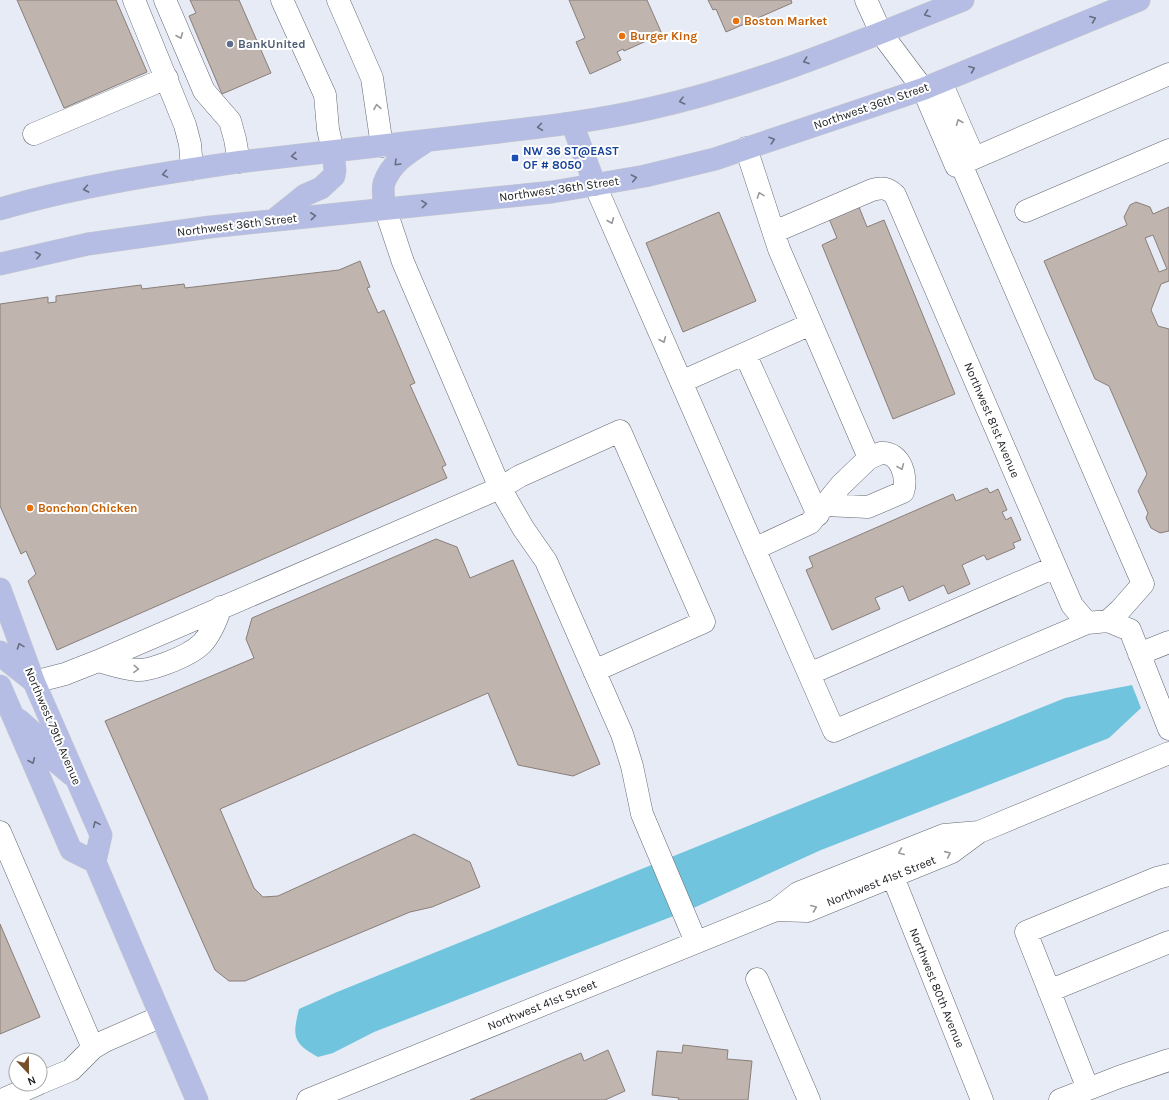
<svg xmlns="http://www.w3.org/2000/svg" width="1169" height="1100" font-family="Karla,sans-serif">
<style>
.water{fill:#71c4dd}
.building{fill:#c0b4af;stroke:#897e79;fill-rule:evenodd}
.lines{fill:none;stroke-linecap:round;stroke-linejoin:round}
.minor-casing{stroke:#646972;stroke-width:23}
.major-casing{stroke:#c8c9ca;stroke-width:23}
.minor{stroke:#fff;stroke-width:22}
.major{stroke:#b5bde4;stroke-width:22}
.oneway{stroke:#686d82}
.oneway2{stroke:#98999b}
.food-dot{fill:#e8710a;stroke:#fff;stroke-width:1.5}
.service-dot{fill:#5c6f8a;stroke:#fff;stroke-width:1.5}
.transit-dot{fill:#1a4fb4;stroke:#fff;stroke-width:1.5}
.labels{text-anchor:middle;stroke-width:4;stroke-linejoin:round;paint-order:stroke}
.food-label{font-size:12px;font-weight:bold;fill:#c56008;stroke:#fff;text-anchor:start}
.service-label{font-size:12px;font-weight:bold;fill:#4e5e75;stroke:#fff;text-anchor:start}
.street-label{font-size:12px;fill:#1b1d21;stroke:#fff}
.transit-label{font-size:12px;font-weight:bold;fill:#164399;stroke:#fff;text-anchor:start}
</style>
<rect width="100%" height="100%" fill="#e6ebf6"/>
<!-- water -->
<path class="water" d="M 1132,685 L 1141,708 L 1109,738 L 821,850 L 689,910 L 374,1032 L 333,1053 L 318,1057 C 293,1043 292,1037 299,1009 L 337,992 L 1065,698 Z"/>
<!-- building -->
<path class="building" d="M 17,0 L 116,0 L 147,72 L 64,108 Z
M 190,0 L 239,0 L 271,73 L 222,94 L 189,16 L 196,13 Z
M 569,0 L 647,0 L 662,34 L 624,51 L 623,49 L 617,52 L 621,60 L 590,74 L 576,42 L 585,38 Z
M 708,0 L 791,0 L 792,3 L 726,32 L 716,9 L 713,10 Z
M 857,202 L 867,227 L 884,220 L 955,394 L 893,419 L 822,245 L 837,238 L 827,214 Z
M 1136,202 L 1150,207 L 1153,214 L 1169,207 L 1169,281 L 1161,284 L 1151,310 L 1158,326 L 1169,329 L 1169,531 L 1160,533 L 1151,528 L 1146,518 L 1148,513 L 1138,491 L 1147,474 L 1109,386 L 1095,379 L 1044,261 L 1127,225 L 1124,217 L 1130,205 ZM 1153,235 L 1167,269 L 1159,272 L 1145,238 Z
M 719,212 L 756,301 L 683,332 L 646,243 Z
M 360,261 L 370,287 L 367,288 L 378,313 L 384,310 L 415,383 L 410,385 L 446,465 L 442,467 L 447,478 L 57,650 L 28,581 L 36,574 L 26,551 L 21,554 L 0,506 L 0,304 L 48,297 L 48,303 L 56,302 L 56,296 L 141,285 L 142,289 L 184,284 L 185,288 L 339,270 Z
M 987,488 L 990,493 L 998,489 L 1007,510 L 1002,512 L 1006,520 L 1011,517 L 1021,540 L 1013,543 L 1015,548 L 987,560 L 984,555 L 962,565 L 970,584 L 948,594 L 944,585 L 909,601 L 903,586 L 875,598 L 880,609 L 832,630 L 806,570 L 813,567 L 809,557 L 953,494 L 956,501 Z
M 436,539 L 457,547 L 470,578 L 513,560 L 600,764 L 573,776 L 518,765 L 488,693 L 220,809 L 254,888 L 263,897 L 278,896 L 414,834 L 470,862 L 480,887 L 432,907 L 410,912 L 245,981 L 229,981 L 215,970 L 105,721 L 254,658 L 246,639 L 252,618 Z
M 0,924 L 40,1017 L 0,1034 Z
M 683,1045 L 728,1050 L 727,1059 L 752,1061 L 748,1100 L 678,1100 L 679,1098 L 652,1095 L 657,1051 L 682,1053 Z
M 608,1050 L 625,1091 L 605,1100 L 470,1100 L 581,1053 L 584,1061 Z"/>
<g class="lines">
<!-- minor casing -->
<g class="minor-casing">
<path id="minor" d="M 134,0 L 185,125 L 190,144 L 192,169
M 165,0 L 204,91 L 230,121 L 235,139 L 239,162
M 282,0 L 325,95 L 328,129 L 333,152
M 338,0 L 372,78 L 382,146
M 866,0 L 881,33 L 923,89 L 956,166 L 1169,74
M 941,82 L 974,158
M 34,134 L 167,78
M 746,148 L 779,249 L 869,458 L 841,485 L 810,523 L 754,549
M 961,164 L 1143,584 L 1120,610 L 1108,621
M 595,185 L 809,674
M 385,208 L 403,262 L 500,488 L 523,528 L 546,561 L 622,734 L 632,766 L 642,814 L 696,942
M 1026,211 L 1169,150
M 774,232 L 872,190 C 882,187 888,188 895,195 L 1072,605 L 1087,623 L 1108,621 L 1130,630 L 1169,729
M 745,354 L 818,515
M 681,382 L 811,324
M 825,505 L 868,507 L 903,492 C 908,478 901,451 881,453 C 878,454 873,457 869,458
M 1055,567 L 809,674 L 834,731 L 1087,623
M 1139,654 L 1169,642
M 98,661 C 110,664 124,669 137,670 C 146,671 158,666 167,663 C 201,650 209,642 221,607
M 34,682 L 65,674 L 98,661 L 500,488 L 520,476 L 620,431 L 704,622 L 594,671
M 0,832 L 93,1048
M 893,877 L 982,1100
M 776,910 L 807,911 L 952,852 L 979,832 L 1169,753
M 757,979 L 809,1100
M 1049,991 L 1169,942
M 40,1083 L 71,1070 L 93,1048 L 105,1041 L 160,1017
M 1088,1089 L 1026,932 L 1157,878 L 1169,875
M 2,1100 L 38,1084
M 308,1100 L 776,910 L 798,893 L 944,835 L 979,832
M 1060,1100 L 1119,1077 L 1169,1060"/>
</g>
<!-- major casing -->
<g class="major-casing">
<path id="major" d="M 572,123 L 595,185
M 385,208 C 384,201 382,190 384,183 C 391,163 408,153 425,142
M 0,209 C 78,186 159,174 239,162 C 317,153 395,144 474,135 C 532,128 591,122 648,109 C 757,85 860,41 963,0
M 274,220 L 305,195 L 321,188 L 334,176 L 335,170 L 333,152
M 0,264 L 88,244 L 210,227 L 552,192 L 645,176 L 715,159 L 923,89 L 1139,0
M 0,589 L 34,682 L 101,835 L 95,862 L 197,1100
M 0,652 L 9,662 L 33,681
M 0,686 L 71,850 L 95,862
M 19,720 L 38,737 L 48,755 L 72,775"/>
</g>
<!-- minor -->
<use href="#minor" class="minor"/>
<!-- major -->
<use href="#major" class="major"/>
</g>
<!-- one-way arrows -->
<defs><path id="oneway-chevron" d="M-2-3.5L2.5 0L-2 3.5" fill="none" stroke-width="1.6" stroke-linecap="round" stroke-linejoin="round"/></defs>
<g class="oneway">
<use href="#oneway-chevron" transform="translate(927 14) rotate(159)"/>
<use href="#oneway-chevron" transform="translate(1093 19) rotate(-22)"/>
<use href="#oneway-chevron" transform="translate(806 61) rotate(160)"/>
<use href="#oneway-chevron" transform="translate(972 69) rotate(-22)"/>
<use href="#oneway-chevron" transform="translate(682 101) rotate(166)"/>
<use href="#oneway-chevron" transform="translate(540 127) rotate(172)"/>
<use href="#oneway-chevron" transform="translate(772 140) rotate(-18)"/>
<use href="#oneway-chevron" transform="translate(294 156) rotate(174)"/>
<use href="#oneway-chevron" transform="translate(397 163) rotate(135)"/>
<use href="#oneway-chevron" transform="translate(165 174) rotate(170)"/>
<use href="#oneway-chevron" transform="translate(634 178) rotate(-11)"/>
<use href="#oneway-chevron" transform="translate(86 189) rotate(169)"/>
<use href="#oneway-chevron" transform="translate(424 204) rotate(-5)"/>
<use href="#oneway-chevron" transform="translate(313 216) rotate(-6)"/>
<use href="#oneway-chevron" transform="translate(38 255) rotate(-13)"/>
<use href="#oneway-chevron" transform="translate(20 646) rotate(-110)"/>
<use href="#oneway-chevron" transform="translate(32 761) rotate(67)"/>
<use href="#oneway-chevron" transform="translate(96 824) rotate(-114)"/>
</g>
<g class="oneway2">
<use href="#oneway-chevron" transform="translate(180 36) rotate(67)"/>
<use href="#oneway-chevron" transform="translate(377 107) rotate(-99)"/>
<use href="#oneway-chevron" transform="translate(959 122) rotate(-113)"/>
<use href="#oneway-chevron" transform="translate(760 195) rotate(-110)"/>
<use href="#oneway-chevron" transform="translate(611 221) rotate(67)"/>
<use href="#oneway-chevron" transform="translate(663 340) rotate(67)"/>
<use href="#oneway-chevron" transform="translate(901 467) rotate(68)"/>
<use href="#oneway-chevron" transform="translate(136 669) rotate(4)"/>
<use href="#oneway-chevron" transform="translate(901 852) rotate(158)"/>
<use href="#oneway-chevron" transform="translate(948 854) rotate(-24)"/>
<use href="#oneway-chevron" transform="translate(814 908) rotate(-22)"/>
</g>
<!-- markers -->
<g class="food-dot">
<circle cx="736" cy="21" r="4"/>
<circle cx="622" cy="36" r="4"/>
<circle cx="30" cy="508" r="4"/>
</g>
<circle class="service-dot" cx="230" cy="44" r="4"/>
<rect class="transit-dot" x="511" y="154" width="8" height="8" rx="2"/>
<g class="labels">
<!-- food labels -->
<g class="food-label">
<text x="744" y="25">Boston Market</text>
<text x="630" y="40">Burger King</text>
<text x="38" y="512">Bonchon Chicken</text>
</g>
<!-- service labels -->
<g class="service-label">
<text x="238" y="48">BankUnited</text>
</g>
<!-- street labels -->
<g class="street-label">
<text transform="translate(871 106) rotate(-19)" y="4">Northwest 36th Street</text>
<text transform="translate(559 189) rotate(-8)" y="4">Northwest 36th Street</text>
<text transform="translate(237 225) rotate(-7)" y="4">Northwest 36th Street</text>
<text transform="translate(992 420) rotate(67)" y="4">Northwest 81st Avenue</text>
<text transform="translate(53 726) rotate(67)" y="4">Northwest 79th Avenue</text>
<text transform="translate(881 881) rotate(-22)" y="4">Northwest 41st Street</text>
<text transform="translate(937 988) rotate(68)" y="4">Northwest 80th Avenue</text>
<text transform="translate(542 1005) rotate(-22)" y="4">Northwest 41st Street</text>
</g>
<!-- transit labels -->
<g class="transit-label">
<text x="523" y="155">NW 36 ST@EAST<tspan x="523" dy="14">OF # 8050</tspan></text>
</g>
</g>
<!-- north arrow -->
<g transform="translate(28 1072) rotate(158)"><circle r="19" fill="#ffffff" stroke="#a4a5a6"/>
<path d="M0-3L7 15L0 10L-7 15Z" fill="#75502c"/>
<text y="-6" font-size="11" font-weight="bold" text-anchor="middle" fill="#1b1d21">N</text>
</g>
</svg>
